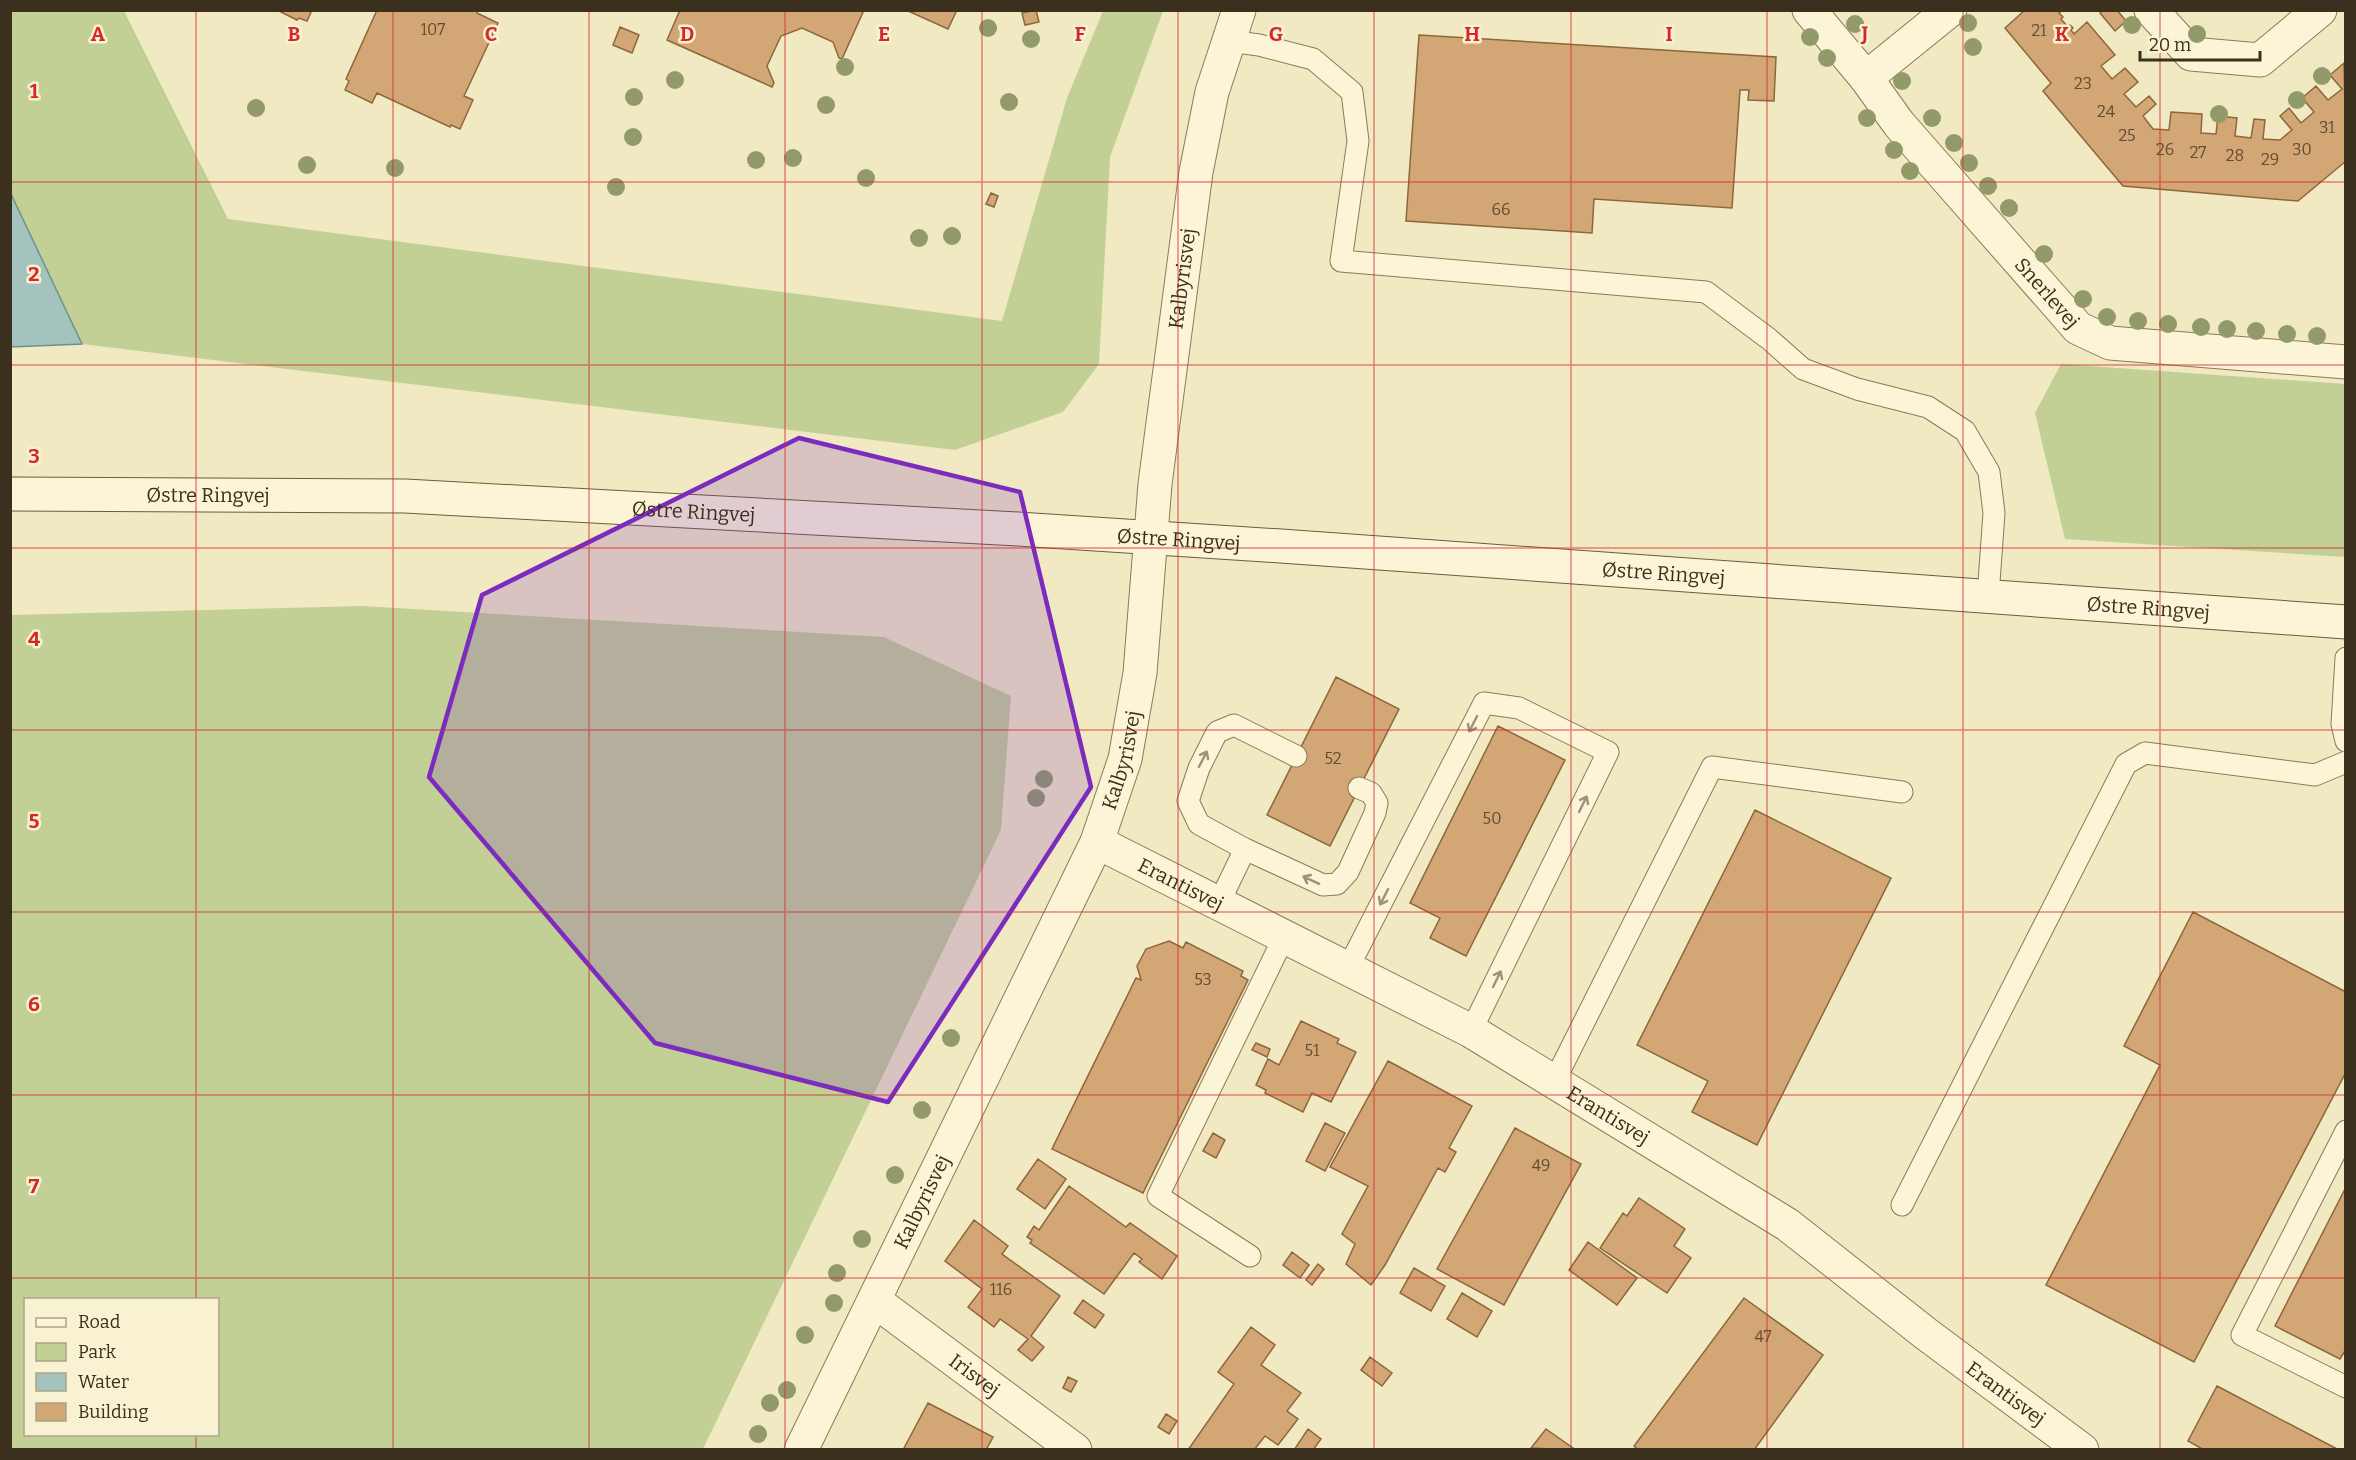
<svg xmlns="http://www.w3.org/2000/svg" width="2356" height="1460" font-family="Bitter,serif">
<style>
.green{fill:#c2d095;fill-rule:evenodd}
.water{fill:#a5c3be;stroke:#6b928d;stroke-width:1.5}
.building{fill:#d2a775;stroke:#8d663c;stroke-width:1.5}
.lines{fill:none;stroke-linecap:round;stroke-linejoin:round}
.lane-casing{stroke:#8c7a58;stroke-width:23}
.street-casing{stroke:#8c7a58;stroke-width:35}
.secondary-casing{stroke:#6e5b3b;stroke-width:35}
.lane{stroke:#fbf4d6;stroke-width:21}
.street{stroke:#fbf4d6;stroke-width:33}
.secondary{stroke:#fbf4d6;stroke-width:33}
.tree{fill:#929a6a}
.oneway{stroke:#9b927a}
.marked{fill:#7b2cbf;fill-opacity:0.2;stroke:#7b2cbf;stroke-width:4.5;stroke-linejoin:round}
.grid{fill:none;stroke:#d62828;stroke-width:1.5;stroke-opacity:0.55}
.labels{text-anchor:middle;stroke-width:5;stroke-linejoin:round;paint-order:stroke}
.number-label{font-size:16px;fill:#614d33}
.street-label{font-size:20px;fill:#3b2f1d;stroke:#f8f2d2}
.grid-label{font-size:20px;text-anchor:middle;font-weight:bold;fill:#d62828;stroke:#f8f2d2;stroke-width:5;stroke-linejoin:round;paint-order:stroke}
</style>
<rect width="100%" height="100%" fill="#f1e9c2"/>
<!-- green -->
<path class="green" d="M 11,10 L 124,11 L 228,219 L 1002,321 L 1067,98 L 1103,11 L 1163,11 L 1110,157 L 1099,364 L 1063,412 L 955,450 L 82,344 L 11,194 Z
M 2061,364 L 2345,384 L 2345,557 L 2065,539 L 2035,413 Z
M 362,606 L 884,637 L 1011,696 L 1001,830 L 703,1449 L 11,1449 L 11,615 ZM 26,1300 L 218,1300 L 218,1434 L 26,1434 Z"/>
<!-- water -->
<path class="water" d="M 11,194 L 82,344 L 11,347 Z"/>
<!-- building -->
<path class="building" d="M 277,10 L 312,10 L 307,21 L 299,18 L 297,20 Z
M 377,10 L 478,10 L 477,13 L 498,23 L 464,96 L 473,100 L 460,129 L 451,125 L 450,127 L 377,93 L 372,103 L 345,90 L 349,81 L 346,79 Z
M 680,10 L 864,10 L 842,59 L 839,58 L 833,42 L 802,28 L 781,36 L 767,66 L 774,83 L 772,87 L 667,40 Z
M 906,10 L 952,10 L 956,12 L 948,29 Z
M 1036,10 L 1039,22 L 1025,25 L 1022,13 Z
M 2025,10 L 2063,10 L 2059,13 L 2063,17 L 2061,19 L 2068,27 L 2070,25 L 2073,28 L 2071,30 L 2074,34 L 2087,22 L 2115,55 L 2101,66 L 2112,79 L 2125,68 L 2138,82 L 2124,94 L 2136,107 L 2149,96 L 2156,104 L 2143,116 L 2153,129 L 2169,130 L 2171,112 L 2202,114 L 2201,133 L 2216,134 L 2218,116 L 2237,118 L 2235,136 L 2251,138 L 2254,119 L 2265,120 L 2263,139 L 2280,140 L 2292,130 L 2280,116 L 2289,108 L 2301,123 L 2314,112 L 2302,98 L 2316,86 L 2328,100 L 2342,89 L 2330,75 L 2344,63 L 2346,161 L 2298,201 L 2123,186 L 2043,91 L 2051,83 L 2005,28 Z
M 2103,10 L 2117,10 L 2126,21 L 2115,31 L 2100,13 Z
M 620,27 L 639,35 L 632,53 L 613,45 Z
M 1419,35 L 1776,57 L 1774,101 L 1748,100 L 1749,90 L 1740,90 L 1732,208 L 1594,199 L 1592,233 L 1406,221 Z
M 991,193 L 998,196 L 994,207 L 986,204 Z
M 1336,677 L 1399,709 L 1330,846 L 1267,815 Z
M 1498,726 L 1565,760 L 1466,956 L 1430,938 L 1440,918 L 1410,903 Z
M 1755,810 L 1891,878 L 1757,1145 L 1692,1112 L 1708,1081 L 1637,1045 Z
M 2193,912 L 2346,992 L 2346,1072 L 2194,1362 L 2046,1285 L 2160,1065 L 2124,1046 Z
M 1169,941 L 1183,948 L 1186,942 L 1243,971 L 1241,976 L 1248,980 L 1143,1193 L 1052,1149 L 1136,978 L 1141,980 L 1137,966 L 1146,949 Z
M 1301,1021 L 1339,1039 L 1337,1043 L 1356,1052 L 1331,1102 L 1312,1093 L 1303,1112 L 1265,1093 L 1266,1090 L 1256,1085 L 1268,1059 L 1279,1065 Z
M 1256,1043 L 1270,1049 L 1267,1057 L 1252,1050 Z
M 1388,1061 L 1472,1106 L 1449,1148 L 1456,1152 L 1445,1172 L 1438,1168 L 1385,1265 L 1371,1285 L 1346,1264 L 1355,1244 L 1342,1234 L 1368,1186 L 1330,1167 Z
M 1325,1123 L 1345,1133 L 1325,1171 L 1306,1161 Z
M 1515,1128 L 1581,1164 L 1504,1305 L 1437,1269 Z
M 1213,1133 L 1225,1140 L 1216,1158 L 1203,1151 Z
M 1038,1159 L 1066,1179 L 1045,1209 L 1017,1189 Z
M 1069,1186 L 1126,1227 L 1130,1223 L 1177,1256 L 1162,1279 L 1139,1262 L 1142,1259 L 1134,1253 L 1104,1294 L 1030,1243 L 1032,1240 L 1027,1237 L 1034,1226 L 1039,1230 Z
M 2346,1187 L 2346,1349 L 2340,1359 L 2275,1326 Z
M 1639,1198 L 1685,1229 L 1674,1246 L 1691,1258 L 1667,1293 L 1600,1248 L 1623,1213 L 1627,1216 Z
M 974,1220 L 1008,1246 L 1002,1254 L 1060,1296 L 1031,1336 L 1044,1347 L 1032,1361 L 1018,1350 L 1028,1339 L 1000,1319 L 994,1327 L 968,1307 L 982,1289 L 945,1261 Z
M 1588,1242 L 1637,1278 L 1617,1305 L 1569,1270 Z
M 1292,1252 L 1309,1265 L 1300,1278 L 1283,1265 Z
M 1318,1264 L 1324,1269 L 1312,1285 L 1306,1280 Z
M 1414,1268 L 1445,1286 L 1431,1311 L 1400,1293 Z
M 1462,1293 L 1492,1311 L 1477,1337 L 1447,1319 Z
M 1744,1298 L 1823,1355 L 1754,1450 L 1639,1450 L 1634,1446 Z
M 1083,1300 L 1104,1315 L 1095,1328 L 1074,1313 Z
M 1251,1327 L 1275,1345 L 1261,1365 L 1301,1393 L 1287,1411 L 1298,1419 L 1278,1445 L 1265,1436 L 1254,1450 L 1188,1450 L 1234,1384 L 1218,1372 Z
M 1370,1357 L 1392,1373 L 1382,1386 L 1361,1370 Z
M 1068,1377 L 1077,1381 L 1071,1392 L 1063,1388 Z
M 2217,1386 L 2339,1450 L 2204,1450 L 2188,1441 Z
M 928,1403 L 993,1437 L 986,1450 L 903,1450 Z
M 1166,1414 L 1177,1421 L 1169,1434 L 1158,1427 Z
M 1308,1429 L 1321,1439 L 1313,1450 L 1294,1450 Z
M 1546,1429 L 1573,1448 L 1572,1450 L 1531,1448 Z"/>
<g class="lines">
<!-- lane casing -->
<g class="lane-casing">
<path id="lane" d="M 1229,41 L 1259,45 L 1313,59 L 1352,92 L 1358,141 L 1341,261 L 1706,292 L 1769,339 L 1803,369 L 1857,389 L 1928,407 L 1965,431 L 1989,472 L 1994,513 L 1988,596
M 2346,658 L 2342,724 L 2346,741
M 1296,756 L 1234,725 L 1217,732 L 1199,768 L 1188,801 L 1199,824 L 1245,849 L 1323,885 L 1337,884 L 1348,872 L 1375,813 L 1377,803 L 1371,793 L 1359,788
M 1219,903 L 1245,849
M 1348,968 L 1484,703 L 1519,708 L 1608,752 L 1471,1031
M 1554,1082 L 1712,767 L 1902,792
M 2346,1131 L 2242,1335 L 2346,1387
M 1902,1205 L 2126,764 L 2145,753 L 2315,775 L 2346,762
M 1250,1256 L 1158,1196 L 1284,937"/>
</g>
<!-- street casing -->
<g class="street-casing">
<g id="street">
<path id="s1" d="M 1809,10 L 1866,78 L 1899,124 L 2078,328 L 2110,343 L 2346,362"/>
<path d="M 2151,10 L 2191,54 L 2260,60 L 2320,10"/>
<path d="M 1866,78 L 1950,10"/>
<path id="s2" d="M 1097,842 L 1471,1031 L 1788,1225 L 1925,1333 L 2082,1450"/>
<path id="s3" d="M 875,1301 L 1075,1450"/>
<path id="s4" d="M 801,1450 L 1097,842 L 1125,759 L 1140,673 L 1155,484 L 1196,172 L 1212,92 L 1239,10"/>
</g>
</g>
<!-- secondary casing -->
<g class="secondary-casing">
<g id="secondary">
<path id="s5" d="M 10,494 L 405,496 L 1018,529 L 1281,546 L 2346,622"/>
</g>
</g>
<!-- lane -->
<use href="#lane" class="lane"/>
<!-- street -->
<use href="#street" class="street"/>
<!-- secondary -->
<use href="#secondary" class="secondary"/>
</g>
<!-- trees -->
<g class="tree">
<circle cx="1968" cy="23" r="9"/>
<circle cx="1855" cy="24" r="9"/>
<circle cx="2132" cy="25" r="9"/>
<circle cx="988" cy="28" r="9"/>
<circle cx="2197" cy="34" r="9"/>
<circle cx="1810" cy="37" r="9"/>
<circle cx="1031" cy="39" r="9"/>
<circle cx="1973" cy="47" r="9"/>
<circle cx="1827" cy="58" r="9"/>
<circle cx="845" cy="67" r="9"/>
<circle cx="2322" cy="76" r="9"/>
<circle cx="675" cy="80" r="9"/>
<circle cx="1902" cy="81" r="9"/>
<circle cx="634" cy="97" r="9"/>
<circle cx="2297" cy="100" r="9"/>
<circle cx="1009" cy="102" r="9"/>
<circle cx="826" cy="105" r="9"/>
<circle cx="256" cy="108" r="9"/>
<circle cx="2219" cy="114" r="9"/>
<circle cx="1867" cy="118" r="9"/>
<circle cx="1932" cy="118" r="9"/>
<circle cx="633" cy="137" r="9"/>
<circle cx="1954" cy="143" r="9"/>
<circle cx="1894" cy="150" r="9"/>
<circle cx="793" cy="158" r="9"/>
<circle cx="756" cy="160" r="9"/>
<circle cx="1969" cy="163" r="9"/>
<circle cx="307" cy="165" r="9"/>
<circle cx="395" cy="168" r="9"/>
<circle cx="1910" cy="171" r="9"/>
<circle cx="866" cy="178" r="9"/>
<circle cx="1988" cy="186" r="9"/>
<circle cx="616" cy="187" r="9"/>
<circle cx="2009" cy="208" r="9"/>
<circle cx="952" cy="236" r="9"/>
<circle cx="919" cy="238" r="9"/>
<circle cx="2044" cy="254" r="9"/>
<circle cx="2083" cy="299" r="9"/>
<circle cx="2107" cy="317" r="9"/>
<circle cx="2138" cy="321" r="9"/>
<circle cx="2168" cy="324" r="9"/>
<circle cx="2201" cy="327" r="9"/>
<circle cx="2227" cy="329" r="9"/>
<circle cx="2256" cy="331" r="9"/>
<circle cx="2287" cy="334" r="9"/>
<circle cx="2317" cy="336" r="9"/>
<circle cx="1044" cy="779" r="9"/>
<circle cx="1036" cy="798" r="9"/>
<circle cx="951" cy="1038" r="9"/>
<circle cx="922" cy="1110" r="9"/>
<circle cx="895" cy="1175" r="9"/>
<circle cx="862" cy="1239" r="9"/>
<circle cx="837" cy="1273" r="9"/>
<circle cx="834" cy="1303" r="9"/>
<circle cx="805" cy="1335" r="9"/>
<circle cx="787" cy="1390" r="9"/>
<circle cx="770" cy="1403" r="9"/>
<circle cx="758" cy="1434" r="9"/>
</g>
<!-- one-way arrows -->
<defs><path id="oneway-shaft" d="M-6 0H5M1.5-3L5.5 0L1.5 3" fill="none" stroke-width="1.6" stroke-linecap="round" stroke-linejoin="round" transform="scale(1.5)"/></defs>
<g class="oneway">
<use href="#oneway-shaft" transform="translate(1473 724) rotate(117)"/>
<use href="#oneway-shaft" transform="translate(1203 759) rotate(-63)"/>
<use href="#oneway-shaft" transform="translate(1583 804) rotate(-64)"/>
<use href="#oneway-shaft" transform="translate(1311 880) rotate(-155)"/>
<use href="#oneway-shaft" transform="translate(1384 897) rotate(117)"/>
<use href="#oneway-shaft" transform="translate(1497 979) rotate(-64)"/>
</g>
<!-- marked area -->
<path class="marked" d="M 799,438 L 1020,492 L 1091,787 L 888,1102 L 655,1043 L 429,777 L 482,595 Z"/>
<!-- grid -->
<path class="grid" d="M 196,10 L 196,1300M 393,10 L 393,1450M 589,10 L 589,1450M 785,10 L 785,1450M 982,10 L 982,1450M 1178,10 L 1178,1450M 1374,10 L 1374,1450M 1571,10 L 1571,1450M 1767,10 L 1767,1450M 1963,10 L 1963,1450M 2160,10 L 2160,1450M 10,182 L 2346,182M 10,365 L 2346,365M 10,548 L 2346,548M 10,730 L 2346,730M 10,912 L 2346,912M 10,1095 L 2346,1095M 10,1278 L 2346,1278M 196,1434 L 196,1450"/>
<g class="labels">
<!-- number labels -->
<g class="number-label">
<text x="433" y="35">107</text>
<text x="2039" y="36">21</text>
<text x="2083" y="89">23</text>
<text x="2106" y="117">24</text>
<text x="2327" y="133">31</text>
<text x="2127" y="141">25</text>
<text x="2165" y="155">26</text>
<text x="2302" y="155">30</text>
<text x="2198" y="158">27</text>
<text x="2235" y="161">28</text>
<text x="2270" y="165">29</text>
<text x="1501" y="215">66</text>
<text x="1333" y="764">52</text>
<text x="1492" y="824">50</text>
<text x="1203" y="985">53</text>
<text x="1312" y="1056">51</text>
<text x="1541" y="1171">49</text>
<text x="1001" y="1295">116</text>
<text x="1763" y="1342">47</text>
</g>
<!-- street labels -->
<g class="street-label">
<text dy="7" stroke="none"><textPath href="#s4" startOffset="1248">Kalbyrisvej</textPath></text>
<text dy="7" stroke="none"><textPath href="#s1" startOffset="370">Snerlevej</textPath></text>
<text dy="7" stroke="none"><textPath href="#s5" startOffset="198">Østre Ringvej</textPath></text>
<text dy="7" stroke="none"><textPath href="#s5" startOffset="684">Østre Ringvej</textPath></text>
<text dy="7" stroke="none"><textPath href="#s5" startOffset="1170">Østre Ringvej</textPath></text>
<text dy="7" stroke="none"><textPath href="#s5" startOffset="1656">Østre Ringvej</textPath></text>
<text dy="7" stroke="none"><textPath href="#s5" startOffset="2142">Østre Ringvej</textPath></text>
<text dy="7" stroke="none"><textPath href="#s4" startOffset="762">Kalbyrisvej</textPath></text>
<text dy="7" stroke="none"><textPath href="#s2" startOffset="94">Erantisvej</textPath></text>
<text dy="7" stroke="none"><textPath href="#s2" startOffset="580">Erantisvej</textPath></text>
<text dy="7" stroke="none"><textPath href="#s4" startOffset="276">Kalbyrisvej</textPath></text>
<text dy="7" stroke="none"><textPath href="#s3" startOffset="124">Irisvej</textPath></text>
<text dy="7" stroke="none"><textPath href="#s2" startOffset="1066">Erantisvej</textPath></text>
</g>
</g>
<g class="grid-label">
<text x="98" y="41">A</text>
<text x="294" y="41">B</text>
<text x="491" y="41">C</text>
<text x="687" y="41">D</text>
<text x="884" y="41">E</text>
<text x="1080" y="41">F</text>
<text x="1276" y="41">G</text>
<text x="1472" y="41">H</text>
<text x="1669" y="41">I</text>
<text x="1865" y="41">J</text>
<text x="2062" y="41">K</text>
<text x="34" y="98">1</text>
<text x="34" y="281">2</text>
<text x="34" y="463">3</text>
<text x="34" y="646">4</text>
<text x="34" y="828">5</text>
<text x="34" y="1011">6</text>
<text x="34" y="1193">7</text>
</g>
<!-- border -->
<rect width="2356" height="1460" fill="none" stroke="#3b2f1d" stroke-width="24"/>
<!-- legend -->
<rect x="24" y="1298" width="195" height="138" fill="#f8f2d2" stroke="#aca48a" stroke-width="1.5"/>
<rect x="36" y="1318" width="30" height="9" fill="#fbf4d6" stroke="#aca48a" stroke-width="1.5"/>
<text x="78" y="1328" font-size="18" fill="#3b2f1d">Road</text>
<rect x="36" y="1343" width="30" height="18" fill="#c2d095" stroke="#aca48a" stroke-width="1.5"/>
<text x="78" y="1358" font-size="18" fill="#3b2f1d">Park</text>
<rect x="36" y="1373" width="30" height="18" fill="#a5c3be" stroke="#aca48a" stroke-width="1.5"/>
<text x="78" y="1388" font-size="18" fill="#3b2f1d">Water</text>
<rect x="36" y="1403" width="30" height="18" fill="#d2a775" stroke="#aca48a" stroke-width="1.5"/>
<text x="78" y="1418" font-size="18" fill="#3b2f1d">Building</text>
<!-- scale -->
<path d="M2140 51v9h120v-9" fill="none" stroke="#3b2f1d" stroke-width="3"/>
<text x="2149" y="51" font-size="18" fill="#3b2f1d" stroke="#f8f2d2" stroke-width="4.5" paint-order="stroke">20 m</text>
</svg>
